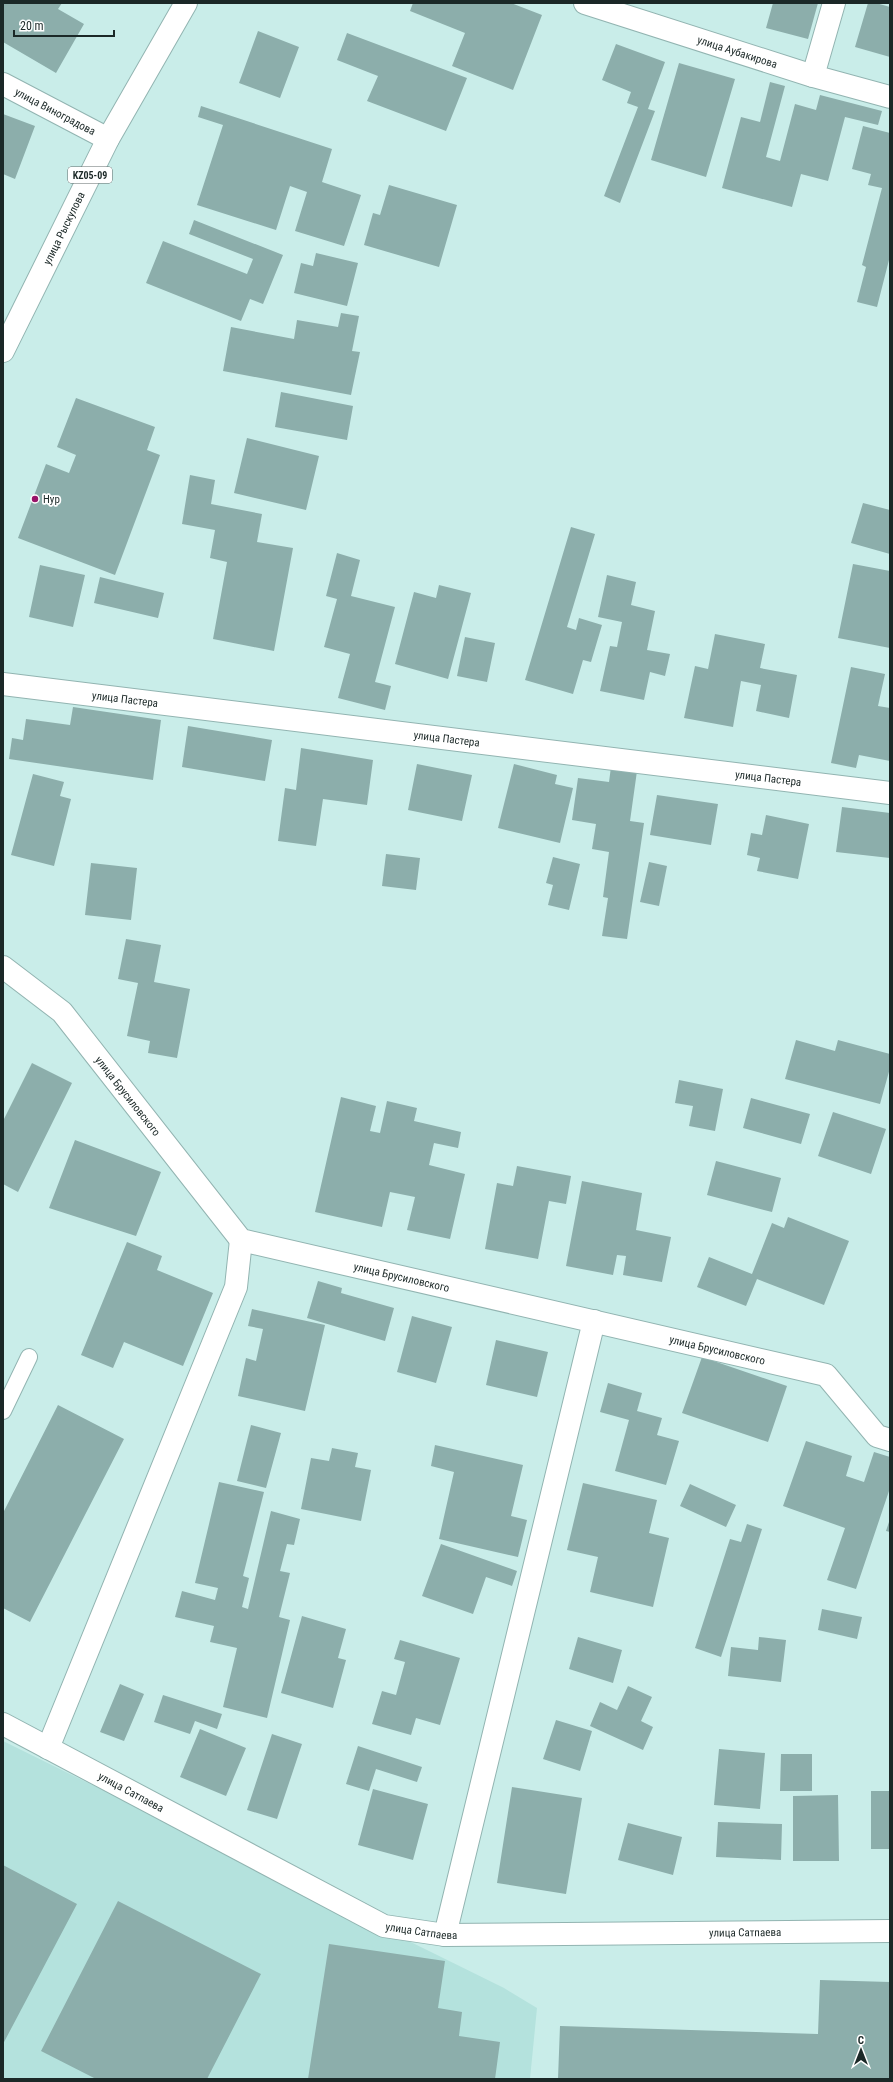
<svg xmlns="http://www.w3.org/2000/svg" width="893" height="2082" font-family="'Roboto Condensed',sans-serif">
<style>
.built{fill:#b4e2dd}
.building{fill:#8caeab}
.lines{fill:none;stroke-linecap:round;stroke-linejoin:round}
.service-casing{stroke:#92b4b1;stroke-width:18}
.minor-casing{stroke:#92b4b1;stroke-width:24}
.primary-casing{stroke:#92b4b1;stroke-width:24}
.service{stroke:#fff;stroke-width:16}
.minor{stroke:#fff;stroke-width:22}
.primary{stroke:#fff;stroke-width:22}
.poi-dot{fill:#981368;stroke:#fff;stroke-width:1.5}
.labels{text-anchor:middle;stroke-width:3.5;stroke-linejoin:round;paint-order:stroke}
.shield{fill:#fff;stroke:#5f6868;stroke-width:1}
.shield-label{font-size:10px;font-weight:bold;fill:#1b2827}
.street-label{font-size:11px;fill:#1b2827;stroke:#fff}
.poi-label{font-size:11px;fill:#1b2827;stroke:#fff;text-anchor:start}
</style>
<rect width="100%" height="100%" fill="#c9ede9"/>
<!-- built -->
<path class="built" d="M 3,1741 L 504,1988 L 537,2008 L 530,2079 L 3,2079 Z"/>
<!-- building -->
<path class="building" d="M 3,3 L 62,3 L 58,9 L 84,24 L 56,73 L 3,42 Z
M 413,3 L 511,3 L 542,15 L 513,90 L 452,66 L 465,33 L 410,11 Z
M 773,3 L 818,3 L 808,39 L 766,28 Z
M 868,3 L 876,3 L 890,7 L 890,57 L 855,47 Z
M 258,31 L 299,47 L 280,98 L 239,83 Z
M 347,33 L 467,78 L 446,131 L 367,101 L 378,76 L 337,60 Z
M 616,44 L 665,62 L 648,109 L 655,111 L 620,203 L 604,196 L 638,107 L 627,103 L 631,92 L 602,80 Z
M 679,63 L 735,79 L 706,177 L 651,160 Z
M 770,82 L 785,86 L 766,157 L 780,161 L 795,104 L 816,110 L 820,95 L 882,111 L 878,125 L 845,117 L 828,181 L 801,174 L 792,207 L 722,188 L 741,117 L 760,122 Z
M 201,106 L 332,149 L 322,182 L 361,195 L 344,246 L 295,231 L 307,192 L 290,186 L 276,230 L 197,205 L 223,125 L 198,117 Z
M 3,114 L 35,126 L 15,179 L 3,174 Z
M 863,126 L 890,133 L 890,256 L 877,307 L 857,302 L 866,267 L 862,265 L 882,188 L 868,185 L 871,174 L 852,169 Z
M 389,185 L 457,205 L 439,267 L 364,245 L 373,213 L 380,215 Z
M 194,220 L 283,255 L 263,304 L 250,299 L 241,321 L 146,283 L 163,241 L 247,274 L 253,259 L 189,234 Z
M 316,253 L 358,263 L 347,306 L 294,293 L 301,263 L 313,266 Z
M 341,313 L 359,316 L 352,351 L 360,352 L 351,395 L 223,371 L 231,327 L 294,339 L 297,320 L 338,327 Z
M 281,392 L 353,406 L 347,440 L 275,427 Z
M 76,398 L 155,427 L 147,450 L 160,455 L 115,575 L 18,538 L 46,464 L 69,473 L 76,455 L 57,447 Z
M 247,438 L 319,456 L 306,510 L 234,493 Z
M 190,475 L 215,480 L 211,504 L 262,514 L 257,542 L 293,548 L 274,651 L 213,639 L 227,562 L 210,558 L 215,530 L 182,524 Z
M 863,503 L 890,510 L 890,554 L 851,543 Z
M 571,527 L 595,534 L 567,627 L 576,630 L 579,618 L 602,625 L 591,662 L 583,660 L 573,694 L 525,680 Z
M 337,553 L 360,560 L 351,596 L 395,607 L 375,682 L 391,686 L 385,710 L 338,698 L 350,654 L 324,647 L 337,599 L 326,596 Z
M 853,564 L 890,571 L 890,648 L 838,638 Z
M 40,565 L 85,575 L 73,627 L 29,617 Z
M 607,575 L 636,582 L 631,605 L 655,611 L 647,650 L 670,654 L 665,676 L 650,672 L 644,700 L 600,691 L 610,646 L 617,647 L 622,622 L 598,617 Z
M 100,577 L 164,593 L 158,618 L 94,603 Z
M 439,585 L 471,593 L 448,679 L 395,664 L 414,592 L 436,598 Z
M 715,634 L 765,644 L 760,668 L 797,675 L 789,718 L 756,711 L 761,685 L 741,681 L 733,727 L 684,718 L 695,666 L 708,669 Z
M 465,637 L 495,643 L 487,682 L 457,676 Z
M 851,667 L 885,674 L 878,706 L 890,708 L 890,761 L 859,755 L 856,768 L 831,763 Z
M 73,707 L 161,720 L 153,780 L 9,759 L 12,738 L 23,740 L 26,719 L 70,725 Z
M 188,726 L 272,740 L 265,781 L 182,767 Z
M 301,748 L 373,760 L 367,805 L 323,799 L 316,846 L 278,841 L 285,788 L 296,790 Z
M 417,764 L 472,775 L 462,821 L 408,810 Z
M 514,764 L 557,775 L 555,784 L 573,788 L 560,843 L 498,828 Z
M 611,767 L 637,771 L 630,821 L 644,823 L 627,939 L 602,936 L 608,898 L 603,897 L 609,852 L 592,849 L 596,824 L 572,820 L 578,778 L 609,782 Z
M 33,774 L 64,782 L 60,796 L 71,799 L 54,866 L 11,855 Z
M 657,795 L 718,804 L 711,845 L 650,835 Z
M 842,807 L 890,813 L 890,858 L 836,852 Z
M 766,815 L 809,824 L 798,879 L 757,871 L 760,858 L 747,855 L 751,833 L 762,835 Z
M 386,854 L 420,858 L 416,890 L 382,886 Z
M 553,857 L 580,864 L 569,910 L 548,905 L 553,885 L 546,883 Z
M 649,862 L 667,866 L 659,906 L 640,902 Z
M 91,863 L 137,868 L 131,920 L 85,915 Z
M 126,939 L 161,945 L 154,982 L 190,989 L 177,1058 L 148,1053 L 150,1041 L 127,1036 L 138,983 L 118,979 Z
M 796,1040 L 835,1051 L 838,1040 L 890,1054 L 890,1068 L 880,1104 L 785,1079 Z
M 32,1063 L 72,1083 L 18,1192 L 3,1184 L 3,1121 Z
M 679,1080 L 723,1089 L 715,1131 L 689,1126 L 693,1106 L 675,1103 Z
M 341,1097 L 376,1106 L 370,1131 L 380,1133 L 387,1101 L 417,1108 L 414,1121 L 461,1132 L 458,1148 L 434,1143 L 429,1165 L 465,1174 L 450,1239 L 407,1230 L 415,1197 L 390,1192 L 382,1227 L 315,1212 Z
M 751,1098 L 810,1114 L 801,1144 L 743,1128 Z
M 833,1112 L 886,1129 L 871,1174 L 818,1156 Z
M 75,1140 L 161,1172 L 136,1236 L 49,1208 Z
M 716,1161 L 781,1178 L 772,1212 L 707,1195 Z
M 517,1166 L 571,1176 L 566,1204 L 549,1201 L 538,1259 L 485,1249 L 497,1183 L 513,1186 Z
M 582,1181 L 642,1193 L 636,1230 L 671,1237 L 662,1282 L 623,1275 L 626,1256 L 617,1255 L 613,1275 L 566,1266 Z
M 788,1217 L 849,1241 L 824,1305 L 757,1279 L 746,1306 L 697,1287 L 709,1257 L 752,1274 L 772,1223 L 784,1228 Z
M 127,1242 L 162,1256 L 157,1270 L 213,1293 L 183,1366 L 124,1342 L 113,1368 L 81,1355 Z
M 318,1281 L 342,1288 L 341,1293 L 394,1308 L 385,1341 L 307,1318 Z
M 252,1309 L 325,1325 L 305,1411 L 238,1396 L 246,1358 L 256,1361 L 263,1329 L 248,1326 Z
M 412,1316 L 452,1327 L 436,1383 L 397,1372 Z
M 496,1340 L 548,1352 L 537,1397 L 486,1385 Z
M 702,1357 L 787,1386 L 768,1442 L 682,1413 Z
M 608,1383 L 642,1393 L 637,1411 L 662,1418 L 657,1435 L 679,1441 L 666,1485 L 615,1471 L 629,1420 L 600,1412 Z
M 58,1405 L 124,1439 L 30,1622 L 3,1608 L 3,1513 Z
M 251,1425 L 281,1433 L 266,1488 L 237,1481 Z
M 806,1441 L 852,1456 L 846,1476 L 864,1482 L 874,1452 L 890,1457 L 890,1488 L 856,1589 L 827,1580 L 845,1528 L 783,1506 Z
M 435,1445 L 523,1465 L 511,1516 L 527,1520 L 518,1557 L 439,1539 L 454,1472 L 431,1466 Z
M 332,1448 L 358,1453 L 355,1467 L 371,1470 L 361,1521 L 301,1509 L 311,1458 L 329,1461 Z
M 219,1482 L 264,1492 L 243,1576 L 249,1578 L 242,1607 L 248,1609 L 271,1511 L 300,1519 L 294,1545 L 287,1544 L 280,1571 L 290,1573 L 279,1617 L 290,1620 L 267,1718 L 223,1707 L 237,1648 L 210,1642 L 214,1626 L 175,1617 L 182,1591 L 215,1600 L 218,1588 L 195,1583 Z
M 583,1483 L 657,1500 L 649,1533 L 669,1538 L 653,1607 L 590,1592 L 598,1557 L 567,1550 Z
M 690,1484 L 736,1505 L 726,1527 L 680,1506 Z
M 890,1519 L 890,1532 L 886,1531 Z
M 747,1524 L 762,1529 L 721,1657 L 695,1648 L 730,1539 L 741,1542 Z
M 441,1544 L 517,1571 L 512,1586 L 486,1577 L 473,1614 L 422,1596 Z
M 822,1609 L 862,1617 L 857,1639 L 818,1630 Z
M 302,1616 L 346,1629 L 338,1658 L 346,1660 L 333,1708 L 281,1693 Z
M 578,1637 L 622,1650 L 613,1683 L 569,1669 Z
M 759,1637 L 786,1640 L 781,1682 L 728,1676 L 731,1647 L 758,1650 Z
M 400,1640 L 460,1658 L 440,1725 L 416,1718 L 411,1735 L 372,1724 L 382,1691 L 396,1695 L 405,1662 L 394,1659 Z
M 120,1684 L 144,1694 L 124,1741 L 100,1732 Z
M 628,1686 L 652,1697 L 641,1721 L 653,1727 L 643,1750 L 590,1726 L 600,1702 L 617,1710 Z
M 163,1695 L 222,1714 L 217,1729 L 195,1721 L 190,1734 L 154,1722 Z
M 556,1720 L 592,1731 L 580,1771 L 543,1759 Z
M 200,1729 L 246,1748 L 226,1796 L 180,1777 Z
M 272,1734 L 302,1744 L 277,1819 L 247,1810 Z
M 358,1746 L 422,1767 L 417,1782 L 376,1769 L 369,1791 L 346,1784 Z
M 719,1749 L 765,1753 L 760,1809 L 714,1805 Z
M 781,1754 L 812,1754 L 812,1791 L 780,1791 Z
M 512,1787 L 582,1798 L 566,1894 L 497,1883 Z
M 373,1789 L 428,1804 L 413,1860 L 358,1845 Z
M 871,1791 L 890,1791 L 890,1849 L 871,1849 Z
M 838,1795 L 839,1861 L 793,1861 L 793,1796 Z
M 718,1822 L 782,1824 L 781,1860 L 716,1857 Z
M 628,1823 L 682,1837 L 673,1875 L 618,1860 Z
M 3,1865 L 77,1904 L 3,2044 Z
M 118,1901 L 261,1974 L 207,2079 L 96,2079 L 41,2051 Z
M 329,1944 L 445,1961 L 438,2008 L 462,2012 L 459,2036 L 500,2042 L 495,2079 L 308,2079 Z
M 820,1980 L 890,1982 L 890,2079 L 558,2079 L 560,2026 L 818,2034 Z"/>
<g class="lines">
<!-- service casing -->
<g class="service-casing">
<path id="service" d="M 3,1411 L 29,1357"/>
</g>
<!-- minor casing -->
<g class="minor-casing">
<g id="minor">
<path id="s1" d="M 585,3 L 813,76 L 890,97"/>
<path d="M 813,76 L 834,3"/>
<path id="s2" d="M 3,84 L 108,139"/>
<path id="s3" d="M 3,684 L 890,793"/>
<path id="s4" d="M 3,967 L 62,1012 L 241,1240 L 826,1375 L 877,1436 L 890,1440"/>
<path id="s5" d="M 3,1724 L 384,1926 L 445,1935 L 890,1931"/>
<path d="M 48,1748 L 236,1287 L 241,1240"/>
<path d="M 445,1935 L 594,1321"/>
</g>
</g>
<!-- primary casing -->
<g class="primary-casing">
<g id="primary">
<path id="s6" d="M 3,351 L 108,139 L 186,3"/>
</g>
</g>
<!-- service -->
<use href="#service" class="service"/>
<!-- minor -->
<use href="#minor" class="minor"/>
<!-- primary -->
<use href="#primary" class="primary"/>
</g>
<!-- markers -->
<circle class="poi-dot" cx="35" cy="499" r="4"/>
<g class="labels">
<!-- shield labels -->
<rect class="shield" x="68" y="167" width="44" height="16" rx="3"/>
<g class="shield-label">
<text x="90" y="179">KZ05-09</text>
</g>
<!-- street labels -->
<g class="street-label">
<text dy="4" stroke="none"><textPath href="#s1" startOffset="160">улица Аубакирова</textPath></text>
<text dy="4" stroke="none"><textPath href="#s2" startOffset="59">улица Виноградова</textPath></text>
<text dy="4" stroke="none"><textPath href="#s6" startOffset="137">улица Рыскулова</textPath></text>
<text dy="4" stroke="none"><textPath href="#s3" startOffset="123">улица Пастера</textPath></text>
<text dy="4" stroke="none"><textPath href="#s3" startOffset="447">улица Пастера</textPath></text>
<text dy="4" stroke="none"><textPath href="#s3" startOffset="771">улица Пастера</textPath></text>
<text dy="4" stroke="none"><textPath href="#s4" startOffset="181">улица Брусиловского</textPath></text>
<text dy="4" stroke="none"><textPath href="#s4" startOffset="529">улица Брусиловского</textPath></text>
<text dy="4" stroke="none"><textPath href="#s4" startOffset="853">улица Брусиловского</textPath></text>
<text dy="4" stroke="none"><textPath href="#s5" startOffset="145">улица Сатпаева</textPath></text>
<text dy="4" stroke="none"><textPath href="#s5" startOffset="469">улица Сатпаева</textPath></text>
<text dy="4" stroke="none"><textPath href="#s5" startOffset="793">улица Сатпаева</textPath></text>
</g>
<!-- poi labels -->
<g class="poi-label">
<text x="43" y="503">Hyp</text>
</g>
</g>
<!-- border -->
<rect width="893" height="2082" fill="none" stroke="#1b2827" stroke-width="8"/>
<!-- north arrow -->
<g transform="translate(861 2050)" stroke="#ffffff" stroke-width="3" paint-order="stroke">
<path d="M0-3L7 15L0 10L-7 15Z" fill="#1b2827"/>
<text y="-6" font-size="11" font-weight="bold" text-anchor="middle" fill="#1b2827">С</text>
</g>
<!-- scale -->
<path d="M14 30v6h100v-6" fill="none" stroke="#1b2827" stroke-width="2"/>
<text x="20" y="30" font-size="12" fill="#1b2827" stroke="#ffffff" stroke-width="3" paint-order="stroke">20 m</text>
</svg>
